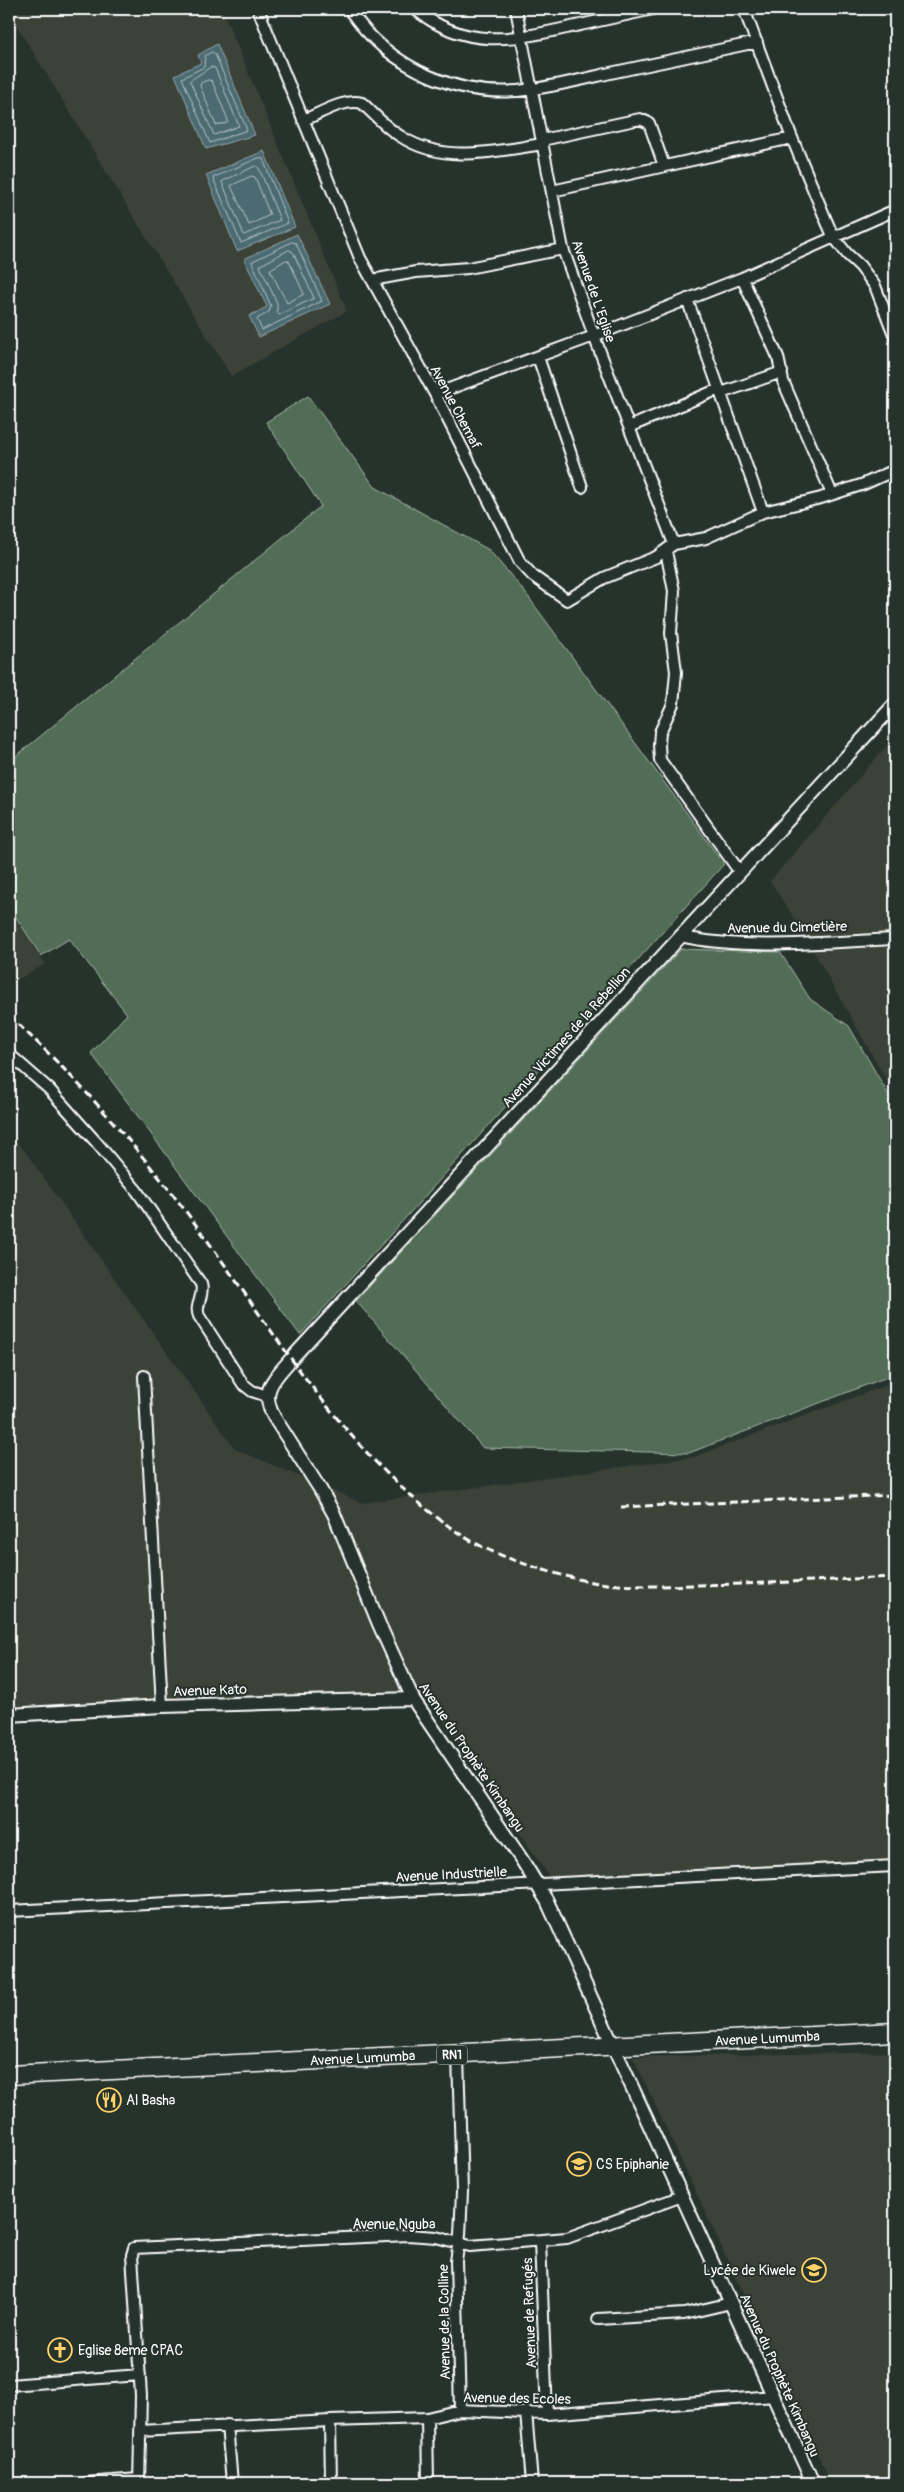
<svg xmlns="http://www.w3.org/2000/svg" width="904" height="2492" font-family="Pangolin,sans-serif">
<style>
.built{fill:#3a4238}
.green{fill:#516d55;stroke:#a8b6aa}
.water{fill:#4b6a72;stroke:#93a6aa}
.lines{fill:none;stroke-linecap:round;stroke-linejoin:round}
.shore{stroke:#b7c3c7;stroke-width:1}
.minor-casing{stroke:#fff;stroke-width:14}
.tertiary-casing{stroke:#fff;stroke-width:16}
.trunk-casing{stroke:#fff;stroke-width:21}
.minor{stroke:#26332d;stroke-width:10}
.tertiary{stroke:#26332d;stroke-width:12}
.trunk{stroke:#26332d;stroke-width:18}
.rail{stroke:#fff;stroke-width:3;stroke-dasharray:8 4;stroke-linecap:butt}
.labels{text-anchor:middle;stroke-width:4;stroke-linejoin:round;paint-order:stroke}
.shield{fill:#26332d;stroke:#bec2c0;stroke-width:1}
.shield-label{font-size:12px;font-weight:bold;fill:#fff}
.street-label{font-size:14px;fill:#fff;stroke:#26332d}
.poi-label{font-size:14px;fill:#fff;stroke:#26332d;text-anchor:start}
</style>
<rect width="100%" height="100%" fill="#26332d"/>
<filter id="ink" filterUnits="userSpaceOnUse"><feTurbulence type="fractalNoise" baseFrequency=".02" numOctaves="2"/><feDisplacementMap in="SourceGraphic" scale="10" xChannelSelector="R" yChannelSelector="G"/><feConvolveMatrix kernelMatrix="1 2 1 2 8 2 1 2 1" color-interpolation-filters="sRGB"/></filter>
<g filter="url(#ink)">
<!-- built -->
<path class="built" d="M 9,9 L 222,9 L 347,311 L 231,376 L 9,13 Z
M 895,736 L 895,1095 L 799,926 L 770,881 Z
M 9,908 L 45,964 L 10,984 L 9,983 Z
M 9,1134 L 24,1150 L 235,1449 L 362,1503 L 694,1457 L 895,1382 L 895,1870 L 558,1889 L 426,1697 L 9,1712 Z
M 895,2052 L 895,2483 L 831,2483 L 633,2057 Z"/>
<!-- green -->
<path class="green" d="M 308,396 L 375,487 L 489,550 L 524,591 L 724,864 L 300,1335 L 91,1053 L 127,1014 L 69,939 L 41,956 L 9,906 L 9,762 L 321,506 L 266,422 Z
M 681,949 L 780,952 L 810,999 L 849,1026 L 895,1106 L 895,1374 L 689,1453 L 483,1448 L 356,1301 Z"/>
<!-- water -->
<path class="water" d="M 217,44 L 255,135 L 206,149 L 175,75 L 201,63 L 198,55 Z
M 264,151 L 295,227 L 237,251 L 206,175 Z
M 297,234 L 330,304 L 259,337 L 249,316 L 267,307 L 244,259 Z"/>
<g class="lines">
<!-- shore -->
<path class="shore" d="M 212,52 L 215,54 L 247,130 L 210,143 L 182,78 L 204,67 L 205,56 Z
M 211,67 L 215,68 L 239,126 L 214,135 L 190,81 Z
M 209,80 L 212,81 L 228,120 L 227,123 L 216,125 L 200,86 L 201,83 Z
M 259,158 L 263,159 L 288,223 L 241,243 L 213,178 Z
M 256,166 L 259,168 L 280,220 L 244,235 L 222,182 Z
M 252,176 L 255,177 L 270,215 L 249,225 L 231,186 Z
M 292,242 L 296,243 L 322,301 L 262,330 L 257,319 L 269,312 L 271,306 L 252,262 Z
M 289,250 L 293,252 L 314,298 L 279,315 L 277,313 L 277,303 L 260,266 Z
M 286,260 L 289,261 L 304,294 L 287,303 L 270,270 Z"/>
<!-- minor casing -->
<g class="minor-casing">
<path id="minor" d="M 258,9 L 360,258 L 435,394 L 520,562 L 533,576 L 567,600 L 604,578 L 656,557 L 674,544 L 706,538 L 763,512 L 821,498 L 864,484 L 895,470
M 349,9 C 389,69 462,101 533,89 C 561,85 588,78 615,72 C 662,62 709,52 757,42
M 415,9 C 465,50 513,40 571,27 C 598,21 626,15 653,9
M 516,9 L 563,249 L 594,336 L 674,544
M 744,9 L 792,138 L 826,220 L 833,236 L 847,254 L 860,266 L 875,286 L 895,337
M 303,120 C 320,114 344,98 362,103 C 374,114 386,128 400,136 C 444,165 495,151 543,144
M 542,140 L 640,119 L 649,123 L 664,166
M 552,191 L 792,138
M 742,278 L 778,357 L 783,381 L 832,494
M 372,280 L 416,272 L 468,268 L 563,249
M 687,299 L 763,512
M 538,357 L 582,487
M 721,393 L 782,372
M 435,394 L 594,336 L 742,278 L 895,210
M 629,427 L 719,389
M 666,551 L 674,591 L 671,633 L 676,672 L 673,704 L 660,732 L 659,745 L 660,760 L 739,871
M 680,936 C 744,951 829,942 895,939
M 9,1054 L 49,1089 L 97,1143 L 137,1191 L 201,1284 C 205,1296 194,1305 199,1316 L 243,1384 L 252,1391 L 267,1396
M 144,1376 L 162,1706
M 9,1911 L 895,1866
M 458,2055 L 462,2192 L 460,2235 L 456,2261 L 460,2410
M 540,2241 L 547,2414
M 598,2319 L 684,2314 L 731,2303
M 9,2385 L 140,2375
M 526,2412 L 532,2483
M 427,2418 L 428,2483
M 330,2421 L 331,2483
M 227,2425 L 232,2483
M 140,2431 L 330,2421 L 427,2418 L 460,2410 L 547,2414 L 774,2396
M 86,2483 L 139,2479
M 139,2483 L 141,2396 L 132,2255 L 134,2248 L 408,2235 L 436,2237 L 470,2246 L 567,2238 L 682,2196"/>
</g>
<!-- tertiary casing -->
<g class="tertiary-casing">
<path id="tertiary" d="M 9,1715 L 162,1706 L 413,1699
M 813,2483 L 547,1901 L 522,1860 L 413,1699 L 379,1624 L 334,1514 L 320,1489 L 274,1417 C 259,1390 275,1378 292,1358 L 895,704"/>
</g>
<!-- trunk casing -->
<g class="trunk-casing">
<g id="trunk">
<path id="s1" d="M 9,2075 L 895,2032"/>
</g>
</g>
<!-- minor -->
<use href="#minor" class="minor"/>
<!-- tertiary -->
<use href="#tertiary" class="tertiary"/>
<!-- trunk -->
<use href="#trunk" class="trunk"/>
<!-- rail -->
<path class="rail" d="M 9,1016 C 70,1071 124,1132 174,1196 C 264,1311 337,1451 460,1534 C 493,1556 543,1571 582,1580 C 620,1588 658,1586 696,1585 C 762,1584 829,1580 895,1577
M 621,1507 L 895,1495"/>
</g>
</g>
<!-- icons -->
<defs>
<g id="restaurant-ring" transform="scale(1.25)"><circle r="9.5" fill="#26332d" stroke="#ffd166" stroke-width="1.5"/><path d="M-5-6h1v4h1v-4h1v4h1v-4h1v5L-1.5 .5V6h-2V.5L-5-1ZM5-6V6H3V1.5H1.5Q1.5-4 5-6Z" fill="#ffd166"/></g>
<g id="school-ring" transform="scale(1.25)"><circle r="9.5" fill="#26332d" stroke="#ffd166" stroke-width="1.5"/><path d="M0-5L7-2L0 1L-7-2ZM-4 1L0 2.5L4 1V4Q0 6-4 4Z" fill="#ffd166"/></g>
<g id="church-ring" transform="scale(1.25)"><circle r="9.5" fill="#26332d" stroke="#ffd166" stroke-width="1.5"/><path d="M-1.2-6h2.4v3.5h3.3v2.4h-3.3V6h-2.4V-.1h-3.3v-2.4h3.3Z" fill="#ffd166"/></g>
</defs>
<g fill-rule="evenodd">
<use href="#restaurant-ring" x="109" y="2100"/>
<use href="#school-ring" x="579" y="2164"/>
<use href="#school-ring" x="814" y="2270"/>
<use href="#church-ring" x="60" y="2350"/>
</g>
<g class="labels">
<!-- shield labels -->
<rect class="shield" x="437" y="2045.5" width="30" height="19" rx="4"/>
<g class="shield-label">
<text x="452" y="2059">RN1</text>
</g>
<!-- street labels -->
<g class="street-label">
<text transform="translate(594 291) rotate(71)" y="5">Avenue de L'Eglise</text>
<text transform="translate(456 407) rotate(62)" y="5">Avenue Chemaf</text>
<text transform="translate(787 927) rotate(-1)" y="5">Avenue du Cimetière</text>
<text transform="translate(566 1037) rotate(-48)" y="5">Avenue Victimes de la Rebellion</text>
<text transform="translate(210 1690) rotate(-2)" y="5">Avenue Kato</text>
<text transform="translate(472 1757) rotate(56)" y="5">Avenue du Prophète Kimbangu</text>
<text transform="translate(451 1874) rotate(-3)" y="5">Avenue Industrielle</text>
<text dy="5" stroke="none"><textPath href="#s1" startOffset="759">Avenue Lumumba</textPath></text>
<text dy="5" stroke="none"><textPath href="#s1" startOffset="354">Avenue Lumumba</textPath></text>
<text x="394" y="2229">Avenue Nguba</text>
<text transform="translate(529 2313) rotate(-92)" y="5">Avenue de Refugés</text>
<text transform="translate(444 2322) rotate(-91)" y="5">Avenue de la Colline</text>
<text transform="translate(780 2375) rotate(66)" y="5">Avenue du Prophète Kimbangu</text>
<text transform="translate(517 2398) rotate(1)" y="5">Avenue des Ecoles</text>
</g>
<!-- poi labels -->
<g class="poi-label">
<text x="126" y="2105">Al Basha</text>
<text x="596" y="2169">CS Epiphanie</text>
<text x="796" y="2275" text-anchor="end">Lycée de Kiwele</text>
<text x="78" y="2355">Eglise 8eme CPAC</text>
</g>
</g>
<!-- margin -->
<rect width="904" height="2492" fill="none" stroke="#26332d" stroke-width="30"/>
<rect x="15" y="15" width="874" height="2462" fill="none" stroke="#fff" stroke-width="2" filter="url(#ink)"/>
</svg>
